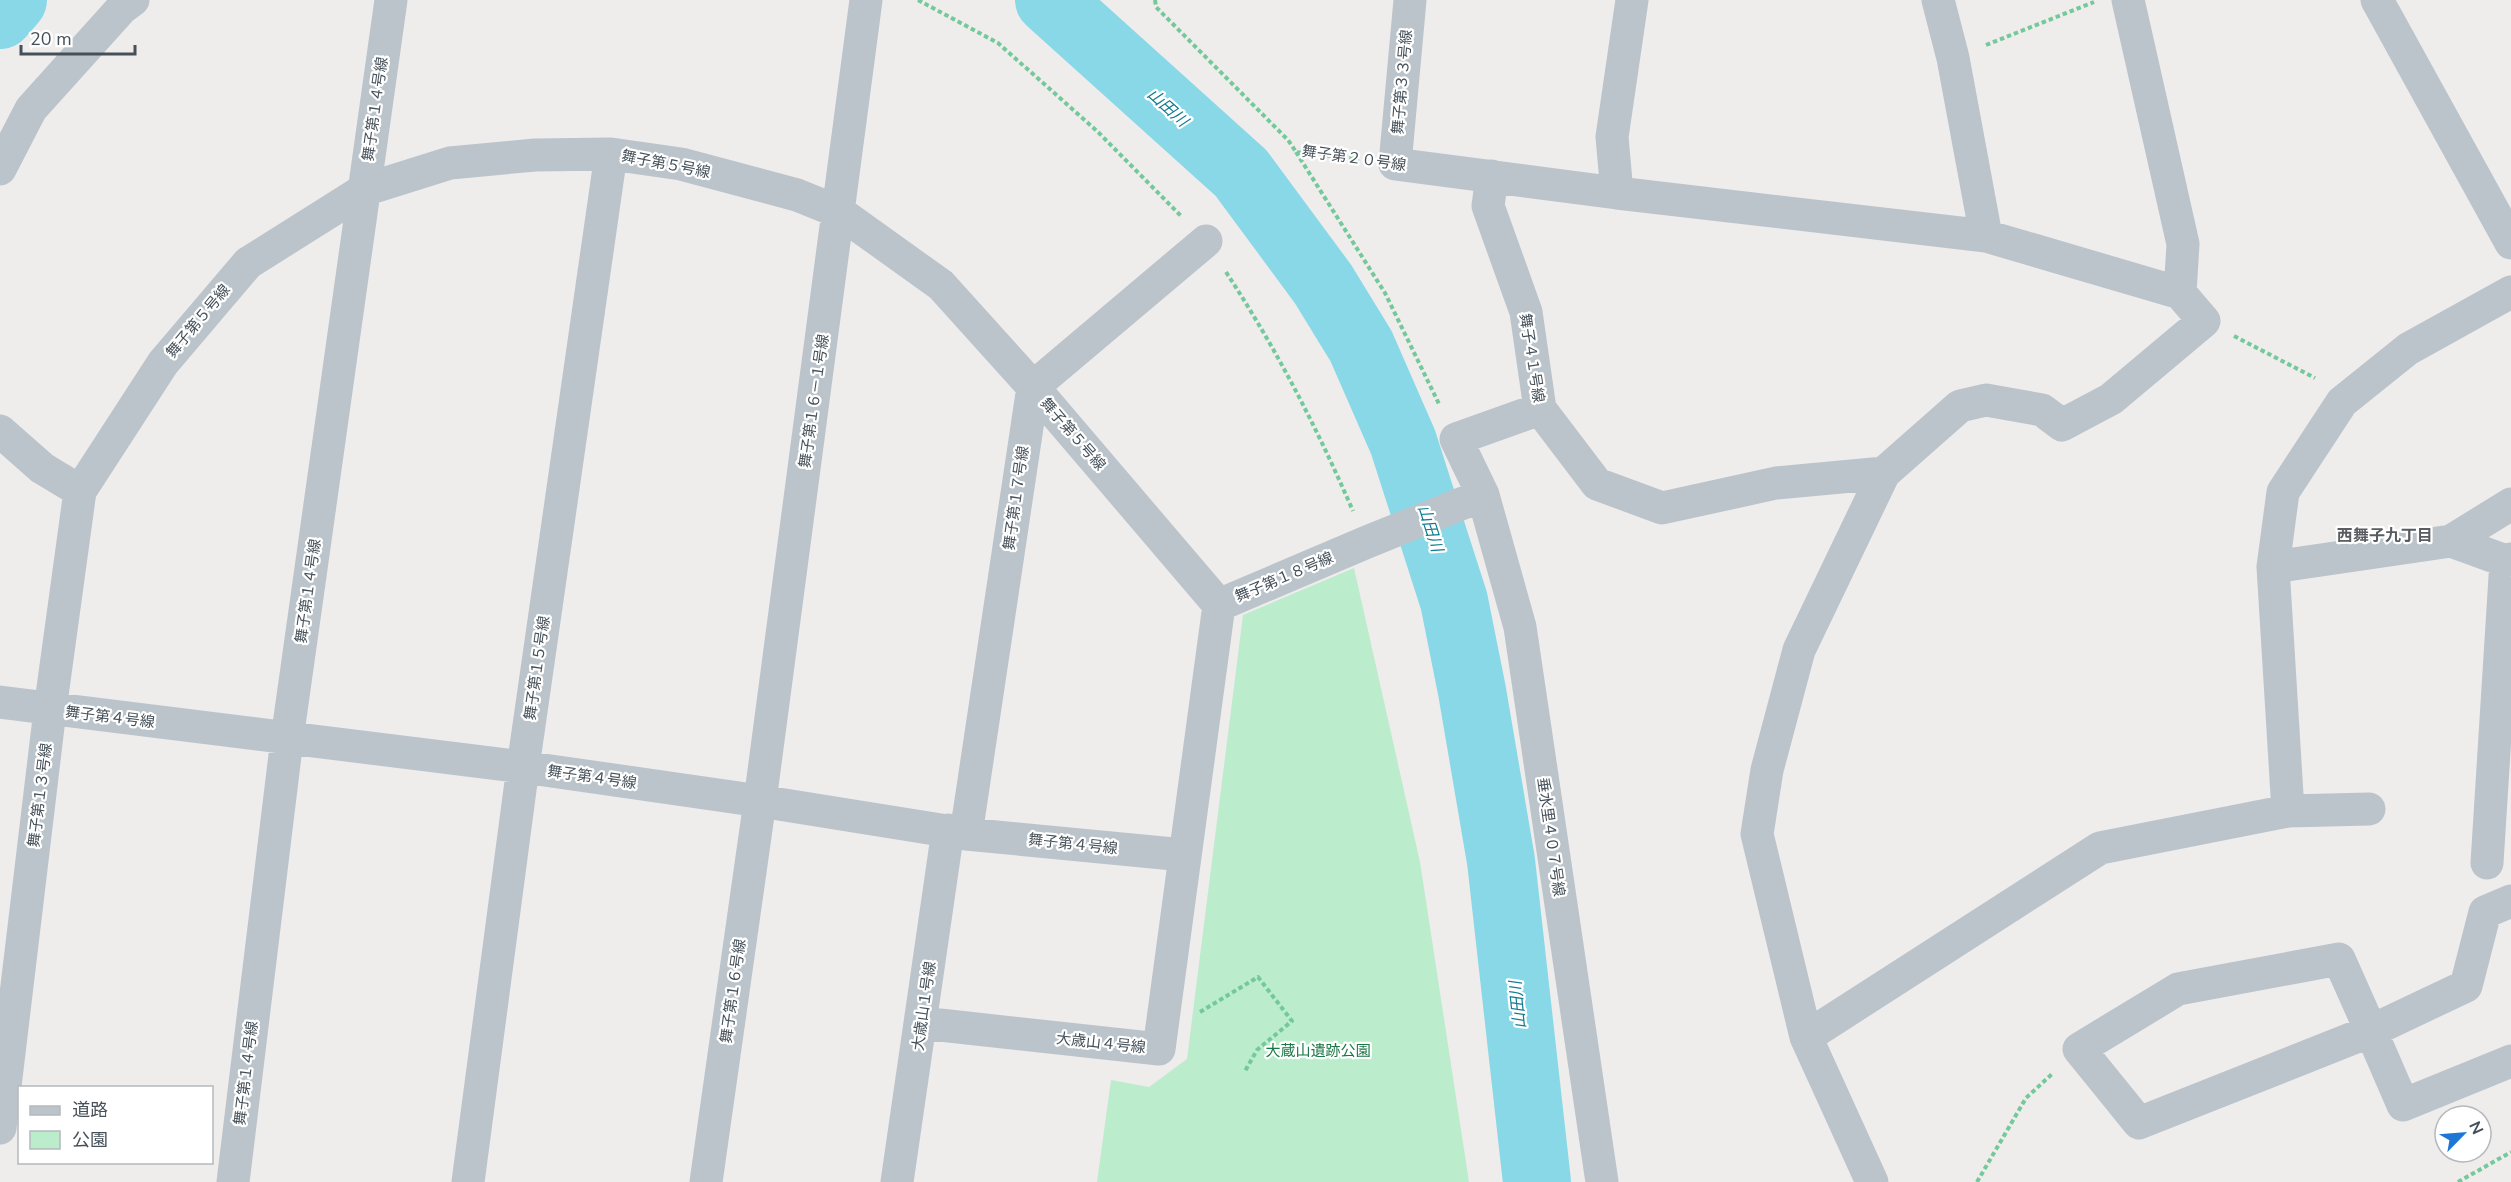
<svg xmlns="http://www.w3.org/2000/svg" width="2511" height="1182" font-family="'Nunito Sans','Noto Sans JP',sans-serif">
<style>
.green{fill:#bbeccc}
.lines{fill:none;stroke-linecap:round;stroke-linejoin:round}
.river{stroke:#89d8e8;stroke-width:68}
.path{stroke:#74c99b;stroke-width:4;stroke-dasharray:4.5 3;stroke-linecap:butt}
.minor{stroke:#bbc4cb;stroke-width:33}
.labels{text-anchor:middle;stroke-width:4.5;stroke-linejoin:round;paint-order:stroke}
.street-label{font-size:15px;fill:#455059;stroke:#fff}
.park-label{font-size:15px;fill:#197744;stroke:#fff}
.water-label{font-size:16px;font-style:italic;fill:#107c92;stroke:#fff}
.neighbourhood-label{font-size:16px;font-weight:bold;fill:#595d61;stroke:#fff}
</style>
<rect width="100%" height="100%" fill="#efecec"/>
<!-- green -->
<path class="green" d="M 1354,568 L 1420,862 L 1469,1182 L 1097,1182 L 1111,1080 L 1149,1087 L 1187,1059 L 1243,615 Z"/>
<g class="lines">
<!-- river -->
<path class="river" d="M 1049,0 L 1241,173 L 1323,284 L 1361,346 L 1403,442 L 1454,601 L 1472,691 L 1501,861 L 1537,1182
M 0,15 L 13,0"/>
<!-- path -->
<path class="path" d="M 918,0 L 998,43 L 1097,131 L 1182,217
M 1155,0 L 1156,7 L 1288,140 L 1296,152 L 1359,159
M 1986,45 L 2094,2
M 1296,152 L 1385,293 L 1440,406
M 1226,272 C 1277,350 1316,426 1353,511
M 2234,336 L 2315,378
M 1200,1012 L 1258,977 L 1292,1021 L 1257,1050 L 1245,1071
M 1977,1182 L 2026,1098 L 2052,1074
M 2458,1182 L 2511,1152"/>
<!-- minor -->
<path class="minor" d="M 1410,0 L 1395,164 L 1617,193
M 1632,0 L 1612,137 L 1617,193 L 1986,236 L 2180,293 L 2204,321 L 2111,399 L 2062,425 L 2042,410 L 1986,400 L 1960,406 L 1884,473 L 1799,650 L 1767,770 L 1757,834 L 1806,1037 L 1872,1182
M 1938,0 L 1953,58 L 1986,236
M 2128,0 L 2183,244 L 2180,293
M 2377,0 L 2511,243
M 0,169 L 31,109 L 122,8 L 133,0
M 1492,176 L 1488,206 L 1526,312 L 1540,409 L 1597,484 L 1662,508 L 1776,483 L 1884,473
M 1540,409 L 1456,439 L 1483,495 L 1520,627 L 1602,1182
M 0,431 L 42,468 L 80,491 L 50,710 L 0,1128
M 80,491 L 163,363 L 248,263 L 364,190 L 450,163 L 535,155 L 611,154 L 681,164 L 797,195 L 839,212 L 941,285 L 1033,387 L 1219,605
M 2451,541 L 2511,504
M 2273,567 L 2451,541 L 2506,561 L 2511,559
M 0,702 L 523,767 L 760,801 L 966,834 L 1184,855
M 2288,811 L 2273,567 L 2283,492 L 2342,402 L 2408,349 L 2511,292
M 966,834 L 1033,387 L 1206,241
M 2487,863 L 2506,561
M 2511,901 L 2485,912 L 2466,986 L 2371,1031 L 2339,959 L 2178,989 L 2079,1049 L 2139,1123 L 2371,1031 L 2403,1105 L 2511,1061
M 922,1023 L 1159,1049 L 1219,605 L 1367,542 L 1483,495
M 1806,1037 L 2100,848 L 2288,811 L 2369,809
M 233,1182 L 287,739 L 391,0
M 468,1182 L 523,767 L 611,154
M 706,1182 L 760,801 L 866,0
M 897,1182 L 948,830"/>
</g>
<g class="labels">
<!-- street labels -->
<g class="street-label">
<text transform="translate(1402 82) rotate(-85)" y="5">舞子第３３号線</text>
<text transform="translate(375 109) rotate(-82)" y="5">舞子第１４号線</text>
<text transform="translate(1354 158) rotate(8)" y="5">舞子第２０号線</text>
<text transform="translate(666 164) rotate(11)" y="5">舞子第５号線</text>
<text transform="translate(198 321) rotate(-50)" y="5">舞子第５号線</text>
<text transform="translate(1532 358) rotate(81)" y="5">舞子４１号線</text>
<text transform="translate(814 401) rotate(-82)" y="5">舞子第１６－１号線</text>
<text transform="translate(1073 434) rotate(49)" y="5">舞子第５号線</text>
<text transform="translate(1016 498) rotate(-82)" y="5">舞子第１７号線</text>
<text transform="translate(1284 577) rotate(-23)" y="5">舞子第１８号線</text>
<text transform="translate(308 591) rotate(-82)" y="5">舞子第１４号線</text>
<text transform="translate(537 668) rotate(-82)" y="5">舞子第１５号線</text>
<text transform="translate(110 717) rotate(7)" y="5">舞子第４号線</text>
<text transform="translate(592 777) rotate(8)" y="5">舞子第４号線</text>
<text transform="translate(40 795) rotate(-83)" y="5">舞子第１３号線</text>
<text transform="translate(1551 837) rotate(82)" y="5">垂水里４０７号線</text>
<text transform="translate(1073 844) rotate(6)" y="5">舞子第４号線</text>
<text transform="translate(733 991) rotate(-82)" y="5">舞子第１６号線</text>
<text transform="translate(924 1006) rotate(-82)" y="5">大歳山１号線</text>
<text transform="translate(1101 1043) rotate(6)" y="5">大歳山４号線</text>
<text transform="translate(246 1073) rotate(-83)" y="5">舞子第１４号線</text>
</g>
<!-- park labels -->
<g class="park-label">
<text x="1318" y="1056">大蔵山遺跡公園</text>
</g>
<!-- water labels -->
<g class="water-label">
<text transform="translate(1168 107) rotate(42)" y="6">山田川</text>
<text transform="translate(1431 528) rotate(72)" y="6">山田川</text>
<text transform="translate(1517 1005) rotate(-96)" y="6">山田川</text>
</g>
<!-- neighbourhood labels -->
<g class="neighbourhood-label">
<text x="2385" y="541">西舞子九丁目</text>
</g>
</g>
<!-- legend -->
<rect x="18" y="1086" width="195" height="78" fill="#ffffff" stroke="#b5b9bd" stroke-width="1.5"/>
<rect x="30" y="1106" width="30" height="9" fill="#bbc4cb" stroke="#b5b9bd" stroke-width="1.5"/>
<text x="72" y="1116" font-size="18" fill="#455059">道路</text>
<rect x="30" y="1131" width="30" height="18" fill="#bbeccc" stroke="#b5b9bd" stroke-width="1.5"/>
<text x="72" y="1146" font-size="18" fill="#455059">公園</text>
<!-- north arrow -->
<g transform="translate(2463 1134) rotate(65)"><circle r="28" fill="#ffffff" stroke="#b5b9bd" stroke-width="1.5"/>
<path d="M0-4.5L10 22L0 15L-10 22Z" fill="#1e77d7"/>
<text y="-9" font-size="16" font-weight="bold" text-anchor="middle" fill="#455059">N</text>
</g>
<!-- scale -->
<path d="M21 45v9h114v-9" fill="none" stroke="#455059" stroke-width="3"/>
<text x="30" y="45" font-size="18" fill="#455059" stroke="#ffffff" stroke-width="4.5" paint-order="stroke">20 m</text>
</svg>
